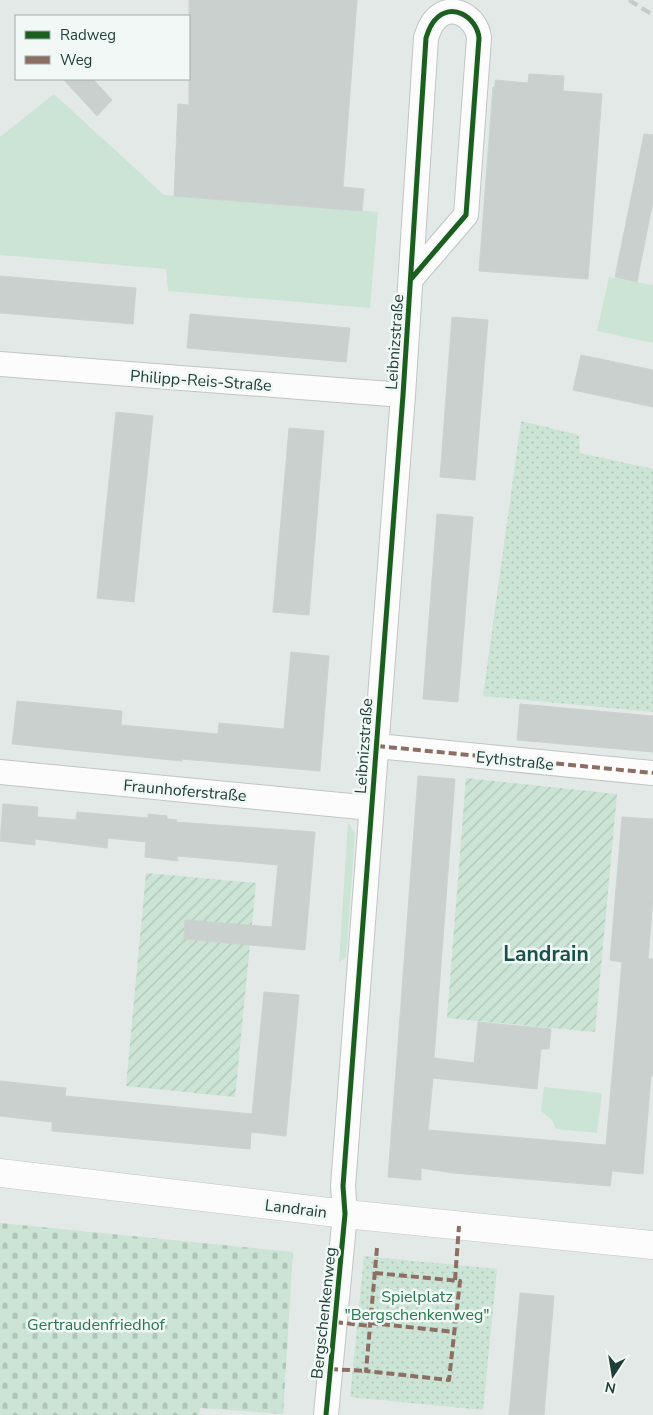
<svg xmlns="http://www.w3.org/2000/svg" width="653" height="1415" font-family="'Nunito Sans',sans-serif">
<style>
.grass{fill:#cbe4d5}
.cemetery{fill:url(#cemetery-stones)}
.park{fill:url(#park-dots)}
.garden{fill:url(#garden-furrows)}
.building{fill:#cad0ce;stroke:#cbd2d0}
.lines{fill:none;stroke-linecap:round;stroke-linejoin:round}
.minor-casing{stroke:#c0c6c4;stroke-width:26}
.tertiary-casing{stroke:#c0c6c4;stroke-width:29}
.minor{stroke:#fbfcfb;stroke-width:24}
.tertiary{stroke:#fbfcfb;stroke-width:28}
.rail{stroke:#c6cbca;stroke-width:4;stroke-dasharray:10 5;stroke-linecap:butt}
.quiet{stroke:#8d6e63;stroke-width:4;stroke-dasharray:8 4;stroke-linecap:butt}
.cycleway-casing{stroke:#f1f8f5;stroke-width:8}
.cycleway{stroke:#1b5e20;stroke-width:5}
.labels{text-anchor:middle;stroke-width:5;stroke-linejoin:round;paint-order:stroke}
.street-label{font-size:16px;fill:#203e39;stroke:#f1f8f5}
.park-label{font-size:16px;fill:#27774f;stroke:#f1f8f5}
.district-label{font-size:21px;font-weight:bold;fill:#1a514a;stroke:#f1f8f5}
</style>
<defs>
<pattern id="cemetery-stones" width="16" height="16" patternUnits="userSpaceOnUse" patternTransform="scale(1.25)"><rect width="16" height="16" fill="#cbe4d5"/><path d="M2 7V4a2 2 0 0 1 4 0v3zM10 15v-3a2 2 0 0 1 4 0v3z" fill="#aec5b8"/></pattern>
<pattern id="park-dots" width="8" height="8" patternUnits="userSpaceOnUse" patternTransform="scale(1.25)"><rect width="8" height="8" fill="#cbe4d5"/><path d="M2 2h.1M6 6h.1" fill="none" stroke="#aec5b8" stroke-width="1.8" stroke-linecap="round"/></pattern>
<pattern id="garden-furrows" width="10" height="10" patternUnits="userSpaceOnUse" patternTransform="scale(1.25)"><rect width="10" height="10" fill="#cbe4d5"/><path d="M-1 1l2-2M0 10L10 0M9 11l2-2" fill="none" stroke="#aec5b8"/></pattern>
</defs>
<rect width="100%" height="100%" fill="#e3e9e7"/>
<!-- grass -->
<path class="grass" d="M 54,94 L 164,195 L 378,212 L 370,308 L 168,291 L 166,269 L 0,255 L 0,137 Z
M 609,277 L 653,285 L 653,343 L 597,331 Z
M 348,822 L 355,834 L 346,957 L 339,963 Z
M 544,1087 L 602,1093 L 597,1133 L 556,1129 L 552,1120 L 541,1111 Z"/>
<!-- cemetery -->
<path class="cemetery" d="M 0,1223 L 293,1252 L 283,1414 L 200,1408 L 199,1415 L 0,1415 Z"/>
<!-- park -->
<path class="park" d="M 521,421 L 579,435 L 580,453 L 653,469 L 653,712 L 483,696 Z
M 364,1256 L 497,1269 L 483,1410 L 350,1397 Z"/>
<!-- garden -->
<path class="garden" d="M 466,778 L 617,794 L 595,1032 L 447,1018 Z
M 146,873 L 256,883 L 235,1097 L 126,1086 Z"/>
<!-- building -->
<path class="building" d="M 189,0 L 357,0 L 343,187 L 364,189 L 362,211 L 174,196 L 178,104 L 189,105 Z
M 529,74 L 564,76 L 563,91 L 602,94 L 588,279 L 479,271 L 493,87 L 495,87 L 495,80 L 528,83 Z
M 63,79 L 93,79 L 112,100 L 97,116 Z
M 644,134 L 653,135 L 653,201 L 637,282 L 615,277 Z
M 0,276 L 136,288 L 133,324 L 0,313 Z
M 190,314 L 350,328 L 346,362 L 187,348 Z
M 452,317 L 488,320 L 475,480 L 440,477 Z
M 581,355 L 653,370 L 653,407 L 573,390 Z
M 116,412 L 153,416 L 134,602 L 97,598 Z
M 289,428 L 324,431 L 309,615 L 273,612 Z
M 437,514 L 473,517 L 458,702 L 423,699 Z
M 291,652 L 329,656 L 320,771 L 182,759 L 182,761 L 12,744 L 17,701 L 122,711 L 121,725 L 218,734 L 219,723 L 284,729 Z
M 520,704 L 653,716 L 653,752 L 517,740 Z
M 418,776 L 455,779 L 434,1058 L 474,1063 L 478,1022 L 551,1029 L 549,1049 L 541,1049 L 537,1089 L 433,1078 L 428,1130 L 606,1145 L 622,962 L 610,960 L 622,817 L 653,819 L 653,898 L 648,959 L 653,959 L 653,1076 L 651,1076 L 643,1174 L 612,1171 L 610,1186 L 453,1173 L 421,1168 L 421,1180 L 388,1177 Z
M 3,804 L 38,807 L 37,817 L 76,820 L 77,812 L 148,818 L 148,814 L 167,816 L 167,819 L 177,820 L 176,822 L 315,832 L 305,950 L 184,939 L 185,920 L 272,927 L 278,865 L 177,856 L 178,861 L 145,857 L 146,842 L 108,838 L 107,848 L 35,839 L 35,845 L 0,841 Z
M 264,992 L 299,995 L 286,1136 L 251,1132 L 250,1149 L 52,1131 L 52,1122 L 0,1116 L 0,1081 L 66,1088 L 65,1096 L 252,1114 Z
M 520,1293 L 554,1296 L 544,1415 L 509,1415 Z"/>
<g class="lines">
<!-- minor casing -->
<g class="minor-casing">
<path id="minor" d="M 0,364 L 403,395
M 377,746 L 653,773
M 0,772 L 371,808
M 326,1415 L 345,1214 L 343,1186 L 403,395 L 426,38 C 428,32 430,25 435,20 C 451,1 477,17 479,38 L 466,215 L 411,279"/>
</g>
<!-- tertiary casing -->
<g class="tertiary-casing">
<path id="tertiary" d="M 0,1173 L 345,1214 L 653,1245"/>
</g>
<!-- minor -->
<use href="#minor" class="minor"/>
<!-- tertiary -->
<use href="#tertiary" class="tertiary"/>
<!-- rail -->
<path class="rail" d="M 629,0 L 653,15"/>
<!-- quiet -->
<path class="quiet" d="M 377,746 L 653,773
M 375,1273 L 460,1281 L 449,1380 L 366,1371 L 377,1248
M 455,1280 L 459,1226
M 335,1322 L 370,1326
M 370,1323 L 455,1332
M 330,1369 L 366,1371"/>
<!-- cycleway casing -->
<g class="cycleway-casing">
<path id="cycleway" d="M 326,1415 L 345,1214 L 343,1186 L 403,395 L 426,38 C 428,32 430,25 435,20 C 451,1 477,17 479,38 L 466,215 L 411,279"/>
</g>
<!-- cycleway -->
<use href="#cycleway" class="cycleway"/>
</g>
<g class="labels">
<!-- street labels -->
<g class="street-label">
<text transform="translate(394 342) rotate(-86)" y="6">Leibnizstraße</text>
<text transform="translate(201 380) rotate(4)" y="6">Philipp-Reis-Straße</text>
<text transform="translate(363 746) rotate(-86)" y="6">Leibnizstraße</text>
<text transform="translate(515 760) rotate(6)" y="6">Eythstraße</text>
<text transform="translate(185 790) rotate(5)" y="6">Fraunhoferstraße</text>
<text transform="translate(296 1208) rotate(7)" y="6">Landrain</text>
<text transform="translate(323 1313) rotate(-84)" y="6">Bergschenkenweg</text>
</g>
<!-- park labels -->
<g class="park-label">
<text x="417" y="1302">Spielplatz<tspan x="417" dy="18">"Bergschenkenweg"</tspan></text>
<text x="96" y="1330">Gertraudenfriedhof</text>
</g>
<!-- district labels -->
<g class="district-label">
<text x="546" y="961">Landrain</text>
</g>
</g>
<!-- legend -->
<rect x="15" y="15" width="175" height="65" fill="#f1f8f5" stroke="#9daeaa"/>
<rect x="25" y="31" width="25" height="8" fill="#1b5e20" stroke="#9daeaa"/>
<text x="60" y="40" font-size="15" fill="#203e39">Radweg</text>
<rect x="25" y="56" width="25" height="8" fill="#8d6e63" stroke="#9daeaa"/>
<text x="60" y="65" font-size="15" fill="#203e39">Weg</text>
<!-- north arrow -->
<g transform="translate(613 1375) rotate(192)" stroke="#f1f8f5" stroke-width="4" paint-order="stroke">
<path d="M0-4L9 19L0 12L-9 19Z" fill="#203e39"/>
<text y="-8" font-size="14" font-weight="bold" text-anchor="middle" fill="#203e39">N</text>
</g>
</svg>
